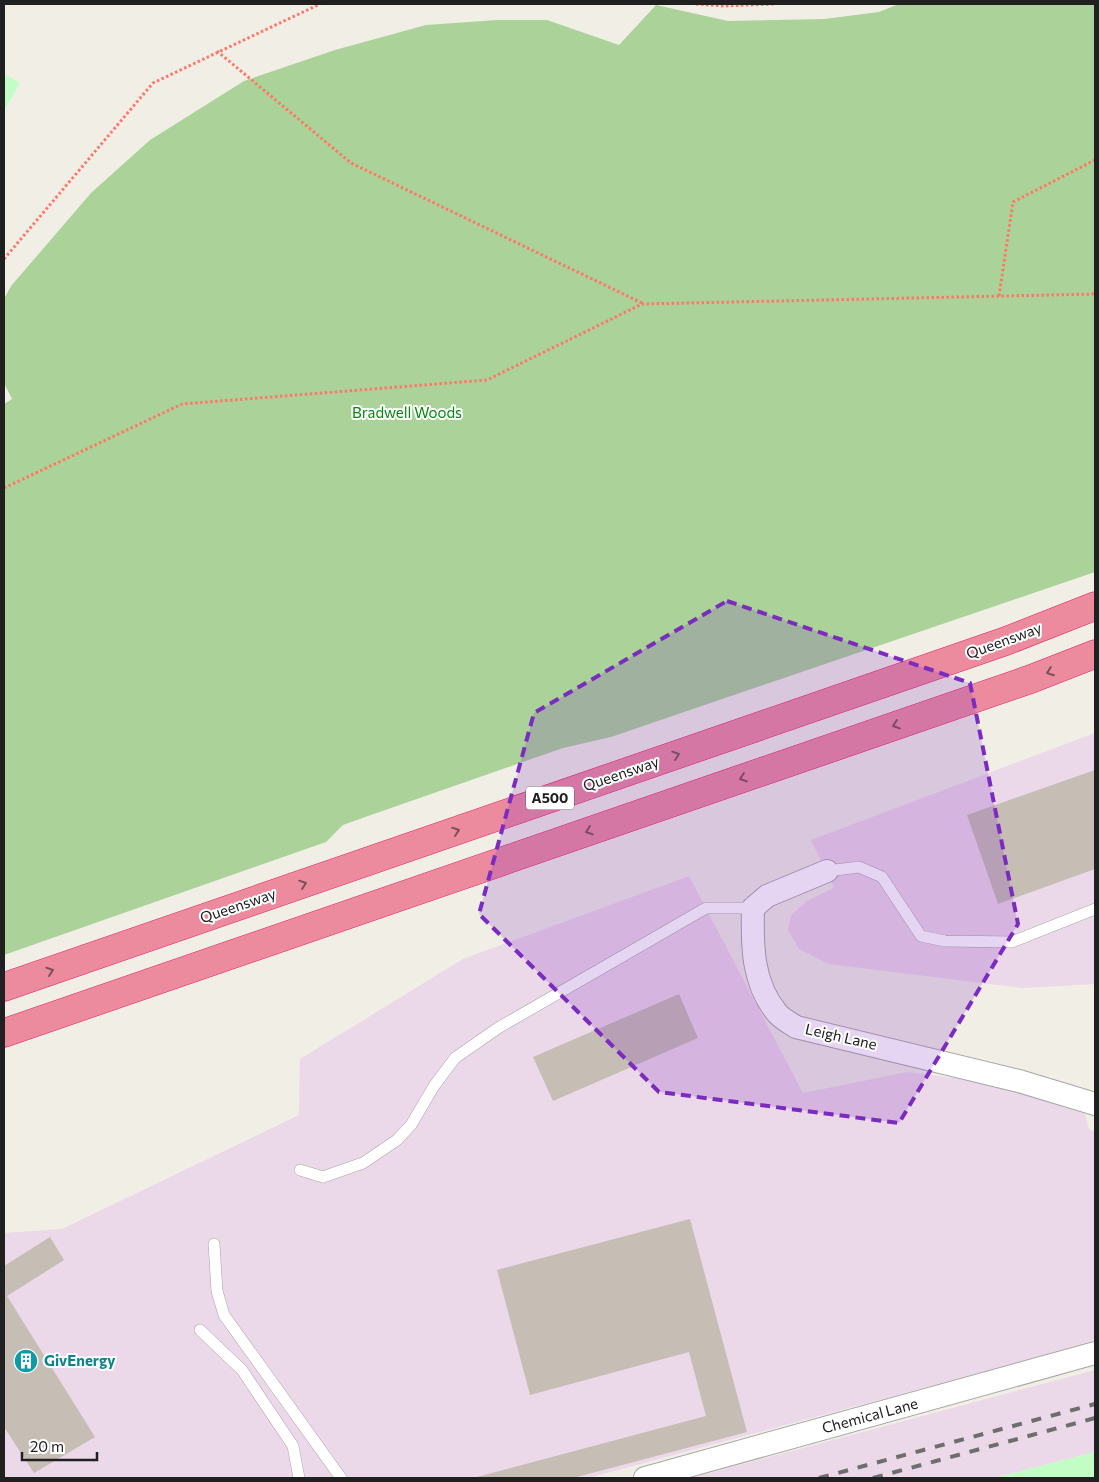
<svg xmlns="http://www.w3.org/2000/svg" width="1099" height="1482" font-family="Commissioner,sans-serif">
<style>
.industrial{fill:#ebd8e8}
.forest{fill:#abd399}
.park{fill:#c2fdc6}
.building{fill:#c6bdb5}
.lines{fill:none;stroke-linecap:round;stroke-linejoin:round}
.lane-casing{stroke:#a7a7a7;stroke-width:12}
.street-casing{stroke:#a7a7a7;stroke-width:24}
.highway-casing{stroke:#e61d66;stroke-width:29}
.path{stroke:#ff766a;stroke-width:3;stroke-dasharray:2.5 2.5;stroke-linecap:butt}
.lane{stroke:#fff;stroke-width:11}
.street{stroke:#fff;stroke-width:22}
.highway{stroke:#ec8a9e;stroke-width:28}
.rail{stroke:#6e6e6e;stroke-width:4;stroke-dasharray:10 10;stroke-linecap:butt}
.oneway{stroke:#7c5059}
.marked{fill:#7b2cbf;fill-opacity:0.2;stroke:#7b2cbf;stroke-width:4;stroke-dasharray:10 6;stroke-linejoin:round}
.labels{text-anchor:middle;stroke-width:4;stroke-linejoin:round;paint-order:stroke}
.shield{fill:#fff;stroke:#636363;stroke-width:1}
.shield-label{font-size:14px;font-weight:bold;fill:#202020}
.park-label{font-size:15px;fill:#05880e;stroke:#fff}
.street-label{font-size:15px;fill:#202020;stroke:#fff}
.culture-label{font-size:15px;font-weight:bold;fill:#0d838f;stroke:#fff;text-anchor:start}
</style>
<rect width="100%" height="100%" fill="#f1eee6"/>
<!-- industrial -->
<path class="industrial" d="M 1095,733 L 1095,984 L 1022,988 L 829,964 L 799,949 L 788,930 L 791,915 L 807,901 L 834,888 L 811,840 Z
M 689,876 L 803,1093 L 907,1072 L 983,1082 L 1085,1114 L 1089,1129 L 1095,1132 L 1095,1340 L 1027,1360 L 588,1478 L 4,1478 L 4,1233 L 62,1229 L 299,1115 L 300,1059 L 463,959 Z
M 1095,1370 L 1095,1452 L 993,1478 L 691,1478 Z"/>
<!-- forest -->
<path class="forest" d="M 899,4 L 1095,4 L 1095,572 L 611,737 L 563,748 L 368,816 L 343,825 L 326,842 L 4,955 L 4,404 L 12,399 L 4,383 L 4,299 L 11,286 L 91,193 L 150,140 L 244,81 L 335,50 L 426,25 L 497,20 L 547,20 L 619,45 L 656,5 L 728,21 L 824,19 L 879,12 Z"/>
<!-- park -->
<path class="park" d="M 4,74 L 20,83 L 4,111 Z
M 1095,1452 L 1095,1478 L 993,1478 Z"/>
<!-- building -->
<path class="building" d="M 1095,770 L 1095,869 L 998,904 L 967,815 Z
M 679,994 L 698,1038 L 553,1101 L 533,1057 Z
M 690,1219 L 747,1432 L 573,1478 L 473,1478 L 706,1416 L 689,1352 L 530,1395 L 497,1270 Z
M 50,1237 L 64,1260 L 7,1296 L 95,1437 L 34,1473 L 4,1427 L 4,1266 Z"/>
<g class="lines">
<!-- lane casing -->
<g class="lane-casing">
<path id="lane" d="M 827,871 L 859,867 L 882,877 L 921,936 L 945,941 L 1012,942 L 1095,909
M 300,1170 L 323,1177 L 363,1163 L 397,1140 L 411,1125 L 434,1086 L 455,1058 L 498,1028 L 706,908 L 753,908
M 214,1244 L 217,1291 L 224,1315 L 341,1478
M 200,1330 L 242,1370 L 293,1446 L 299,1478"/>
</g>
<!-- street casing -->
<g class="street-casing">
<path id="street" d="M 827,871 L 767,896 L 753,908 C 752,945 752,983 777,1013 C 782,1019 790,1023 796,1027 L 1019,1081 L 1095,1104
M 645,1478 L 1095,1353"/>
</g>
<!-- highway casing -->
<g class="highway-casing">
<path id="highway" d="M 4,987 L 1006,641 L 1095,606
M 4,1033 L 1031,679 L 1095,654"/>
</g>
<!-- path -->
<path class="path" d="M 696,4 L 724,6 L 774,4
M 217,51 L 351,163 L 642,303
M 4,259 L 153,83 L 320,4
M 999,296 L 1013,202 L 1095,160
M 4,488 L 182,404 L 487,380 L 642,304 L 1095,294"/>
<!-- lane -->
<use href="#lane" class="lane"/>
<!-- street -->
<use href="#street" class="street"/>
<!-- highway -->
<use href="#highway" class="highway"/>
<!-- rail -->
<path class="rail" d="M 819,1478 L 1095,1404
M 873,1478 L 1095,1418"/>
</g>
<!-- one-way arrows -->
<defs><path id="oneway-chevron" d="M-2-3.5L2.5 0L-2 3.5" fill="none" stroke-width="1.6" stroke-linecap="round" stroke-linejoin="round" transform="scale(1.25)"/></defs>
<g class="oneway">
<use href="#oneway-chevron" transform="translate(1050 672) rotate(159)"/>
<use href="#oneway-chevron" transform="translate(896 725) rotate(161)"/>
<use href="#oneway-chevron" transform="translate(676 755) rotate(-19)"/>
<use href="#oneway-chevron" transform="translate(743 778) rotate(161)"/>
<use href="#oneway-chevron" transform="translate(456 831) rotate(-19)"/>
<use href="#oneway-chevron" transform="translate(589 831) rotate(161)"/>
<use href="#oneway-chevron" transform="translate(303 884) rotate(-19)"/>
<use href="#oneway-chevron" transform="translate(50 971) rotate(-19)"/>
</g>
<!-- marked area -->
<path class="marked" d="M 727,601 L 970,683 L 1018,924 L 899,1123 L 659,1092 L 479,914 L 534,713 Z"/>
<!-- icons -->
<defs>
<g id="building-disc" transform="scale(1.25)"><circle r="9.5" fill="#0f9aa8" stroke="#fff"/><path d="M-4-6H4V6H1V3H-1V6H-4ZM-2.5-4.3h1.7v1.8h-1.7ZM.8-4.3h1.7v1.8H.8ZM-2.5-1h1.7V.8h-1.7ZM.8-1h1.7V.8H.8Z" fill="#fff"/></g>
</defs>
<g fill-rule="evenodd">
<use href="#building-disc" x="26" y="1361"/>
</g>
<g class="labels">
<!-- shield labels -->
<rect class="shield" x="526" y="786.5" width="48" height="23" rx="4"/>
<g class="shield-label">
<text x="550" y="803">A500</text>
</g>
<!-- park labels -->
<g class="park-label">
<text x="407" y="418">Bradwell Woods</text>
</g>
<!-- street labels -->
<g class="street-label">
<text transform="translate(1004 641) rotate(-20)" y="5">Queensway</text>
<text transform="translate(621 774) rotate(-19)" y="5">Queensway</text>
<text transform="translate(238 906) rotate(-19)" y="5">Queensway</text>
<text transform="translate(841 1037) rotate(13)" y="5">Leigh Lane</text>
<text transform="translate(870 1416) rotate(-15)" y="5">Chemical Lane</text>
</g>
<!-- culture labels -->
<g class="culture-label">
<text x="44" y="1366">GivEnergy</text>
</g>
</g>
<!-- border -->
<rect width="1099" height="1482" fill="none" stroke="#202020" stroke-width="10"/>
<!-- scale -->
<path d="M22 1452v8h75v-8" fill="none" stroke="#202020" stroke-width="2.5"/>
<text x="30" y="1452" font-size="15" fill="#202020" stroke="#ffffff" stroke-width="4" paint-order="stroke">20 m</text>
</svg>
